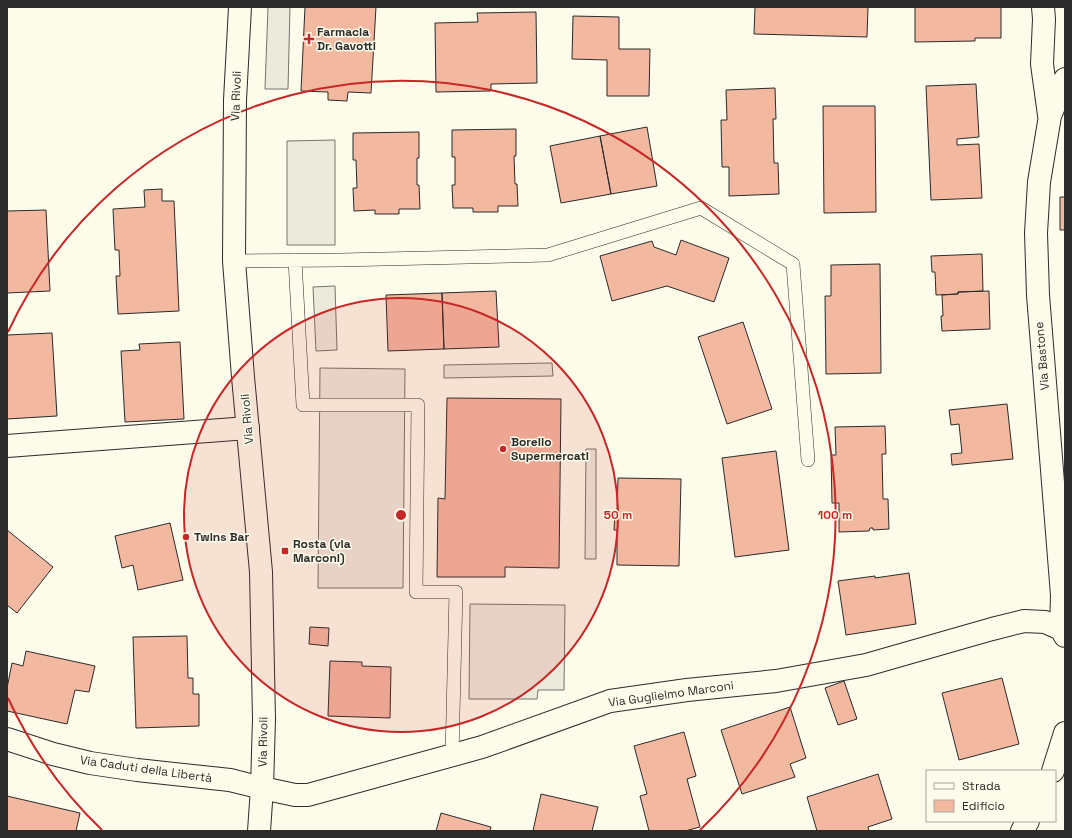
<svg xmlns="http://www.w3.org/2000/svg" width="1072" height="838" font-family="'Space Grotesk',sans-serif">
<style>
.parking{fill:#eceadb;stroke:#74746e}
.building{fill:#f2b8a0;stroke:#2b2b2b}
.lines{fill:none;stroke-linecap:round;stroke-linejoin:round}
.lane-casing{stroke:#2b2b2b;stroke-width:14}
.street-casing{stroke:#2b2b2b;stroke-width:24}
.secondary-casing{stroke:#2b2b2b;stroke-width:24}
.lane{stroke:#fdfbea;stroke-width:13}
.street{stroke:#fdfbea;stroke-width:22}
.secondary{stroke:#fdfbea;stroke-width:22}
.ring{fill:none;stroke:#c62828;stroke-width:2}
.poi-dot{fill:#c62828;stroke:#fdfbea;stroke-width:1.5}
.labels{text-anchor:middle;stroke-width:3;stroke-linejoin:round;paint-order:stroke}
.poi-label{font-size:12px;font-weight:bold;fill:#2b2b2b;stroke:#fdfbea;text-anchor:start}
.street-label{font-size:12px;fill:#2b2b2b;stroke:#fdfbea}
.centre{fill:#c62828;stroke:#fdfbea;stroke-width:2}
.ring-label{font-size:12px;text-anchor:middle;font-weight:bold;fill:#c62828;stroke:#fdfbea;stroke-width:3;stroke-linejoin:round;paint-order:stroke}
</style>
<rect width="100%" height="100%" fill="#fdfbea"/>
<!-- parking -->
<path class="parking" d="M 268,7 L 290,7 L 288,89 L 265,89 Z
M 335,140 L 335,245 L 287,245 L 287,141 Z
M 335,286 L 337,350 L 316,351 L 313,287 Z
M 552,363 L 553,376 L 444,378 L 444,365 Z
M 320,368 L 405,369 L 403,588 L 318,588 Z
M 586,449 L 596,449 L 596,559 L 585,559 Z
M 470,604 L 565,605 L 564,690 L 538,690 L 537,699 L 469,699 Z"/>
<!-- building -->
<path class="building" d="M 305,7 L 376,7 L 371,93 L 348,92 L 347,101 L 328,100 L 328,92 L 301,91 Z
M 755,7 L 868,7 L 867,37 L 754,34 Z
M 915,7 L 1001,7 L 1001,38 L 975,38 L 975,41 L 915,42 Z
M 536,12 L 537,83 L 491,84 L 491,91 L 436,92 L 435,23 L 478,22 L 477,13 Z
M 573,16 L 619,17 L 619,49 L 650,49 L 649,96 L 607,96 L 607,60 L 572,59 Z
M 976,84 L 979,137 L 957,139 L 957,145 L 979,144 L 982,198 L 931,200 L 926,86 Z
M 775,88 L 776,119 L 773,119 L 774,163 L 778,163 L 779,194 L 729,196 L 729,167 L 722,167 L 721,120 L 727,120 L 726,90 Z
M 823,106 L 875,106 L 876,212 L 824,213 Z
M 647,127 L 657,186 L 611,194 L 600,136 Z
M 516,129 L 516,156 L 514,156 L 515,184 L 517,184 L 518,206 L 498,206 L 498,212 L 473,212 L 473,208 L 453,208 L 452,185 L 455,185 L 455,157 L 452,157 L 452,130 Z
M 419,132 L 419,158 L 417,158 L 417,185 L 419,185 L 420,209 L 399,209 L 399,214 L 375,214 L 375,210 L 354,211 L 353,188 L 357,188 L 356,160 L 353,160 L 353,133 Z
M 600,136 L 611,194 L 561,203 L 550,146 Z
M 162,189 L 162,201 L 174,201 L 179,311 L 118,314 L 116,276 L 120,276 L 119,250 L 115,250 L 113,209 L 145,207 L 144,190 Z
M 1060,197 L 1065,197 L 1065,230 L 1060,230 Z
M 46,210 L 50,291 L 7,293 L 7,211 Z
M 681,240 L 729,258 L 714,302 L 667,286 L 612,301 L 600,256 L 652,241 L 654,247 L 676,255 Z
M 982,254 L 983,291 L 958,292 L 958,294 L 936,295 L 935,272 L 932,272 L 931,256 Z
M 880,264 L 881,373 L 826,374 L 825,296 L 831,296 L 831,265 Z
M 496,291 L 499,347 L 444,349 L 442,293 Z
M 989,291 L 990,329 L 942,331 L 941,316 L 943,316 L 942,295 L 958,294 L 958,292 Z
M 442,293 L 444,349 L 388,351 L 386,295 Z
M 743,322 L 772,409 L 727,424 L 698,337 Z
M 52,333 L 57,416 L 7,419 L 7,335 Z
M 180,342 L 184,419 L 125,422 L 121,351 L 140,350 L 139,344 Z
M 447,398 L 561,399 L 559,568 L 505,567 L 505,577 L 437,577 L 438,498 L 445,499 Z
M 1007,404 L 1013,459 L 952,465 L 951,454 L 962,453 L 959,424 L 951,425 L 949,410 Z
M 885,426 L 886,454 L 882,454 L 883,499 L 888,499 L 889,529 L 873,530 L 873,528 L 870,528 L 869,531 L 839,532 L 839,503 L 832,503 L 831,455 L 836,455 L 835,427 Z
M 776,451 L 789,550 L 735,557 L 722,458 Z
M 618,478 L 681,479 L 679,566 L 617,565 L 617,530 L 614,530 L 615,513 L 617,513 Z
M 170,523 L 183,580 L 138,590 L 133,565 L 122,568 L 115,536 Z
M 7,530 L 53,567 L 17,613 L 7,605 Z
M 909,573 L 916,624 L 846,635 L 838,581 L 875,576 L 875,578 Z
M 310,627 L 329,628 L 328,646 L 309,644 Z
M 187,636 L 188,678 L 193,678 L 193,694 L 199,694 L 199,726 L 136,728 L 133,637 Z
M 26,651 L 95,666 L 89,692 L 75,690 L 67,724 L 7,711 L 7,688 L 12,663 L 23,666 Z
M 330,661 L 362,662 L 362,666 L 391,667 L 390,718 L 328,716 Z
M 1002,678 L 1019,744 L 959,760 L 942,693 Z
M 844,681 L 857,719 L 838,725 L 825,688 Z
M 790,707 L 806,758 L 790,764 L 795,777 L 742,794 L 721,730 Z
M 684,732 L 696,776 L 687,779 L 700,827 L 685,831 L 649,831 L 640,796 L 647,794 L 634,746 Z
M 878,774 L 892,819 L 868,827 L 869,831 L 817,831 L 807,797 Z
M 541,794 L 598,807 L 592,831 L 533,831 Z
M 7,796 L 80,813 L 76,831 L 7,831 Z
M 441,813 L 491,827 L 490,831 L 436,831 Z"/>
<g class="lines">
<!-- lane casing -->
<g class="lane-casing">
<path id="lane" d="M 295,260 L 303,405 L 418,405 L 416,592 L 456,592 L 452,755
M 234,261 L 341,260 L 548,255 L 701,208 L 793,264 L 808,460"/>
</g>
<!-- street casing -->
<g class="street-casing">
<path id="street" d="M 1043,7 L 1044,19 L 1042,64 L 1049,115
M 1065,79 L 1050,116 L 1039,182 L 1036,233 L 1038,295 L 1062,595 L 1061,629 L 1065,636
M 7,446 L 248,428
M 7,739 L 53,754 L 90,763 L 137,770 L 230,780 L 262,788 L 295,795 L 308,795 L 482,747 L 610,701 L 687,690 L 776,681 L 866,665 L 992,629 L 1024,621 L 1045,622 L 1061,629
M 1053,771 L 1065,733
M 1022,831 L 1028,821"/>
</g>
<!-- secondary casing -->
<g class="secondary-casing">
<path id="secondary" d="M 240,7 L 235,100 L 234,261 L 243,377 L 261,572 L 264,719 L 262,788 L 259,831"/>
</g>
<!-- lane -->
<use href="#lane" class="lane"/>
<!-- street -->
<use href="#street" class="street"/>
<!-- secondary -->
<use href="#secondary" class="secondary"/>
</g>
<!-- distance rings -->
<circle cx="401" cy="515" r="217" fill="#c62828" fill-opacity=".12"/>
<g class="ring">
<circle cx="401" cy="515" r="217"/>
<path d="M102 830A434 434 0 0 1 8 698M8 332A434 434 0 1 1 700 830"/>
</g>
<!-- markers -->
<g class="poi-dot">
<path d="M307 33h4v4h4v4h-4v4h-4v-4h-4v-4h4z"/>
<circle cx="503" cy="449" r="4"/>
<circle cx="186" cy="537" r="4"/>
<rect x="281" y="547" width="8" height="8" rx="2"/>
</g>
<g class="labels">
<!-- poi labels -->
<g class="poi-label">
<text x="317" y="36">Farmacia<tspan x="317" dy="14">Dr. Gavotti</tspan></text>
<text x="511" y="446">Borello<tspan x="511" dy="14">Supermercati</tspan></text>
<text x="194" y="541">Twins Bar</text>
<text x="293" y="548">Rosta (via<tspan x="293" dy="14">Marconi)</tspan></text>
</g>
<!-- street labels -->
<g class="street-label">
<text transform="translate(236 96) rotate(-88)" y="4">Via Rivoli</text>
<text transform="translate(1042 356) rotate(-95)" y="4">Via Bastone</text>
<text transform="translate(247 419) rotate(-95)" y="4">Via Rivoli</text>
<text transform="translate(671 694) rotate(-8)" y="4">Via Guglielmo Marconi</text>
<text transform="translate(263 742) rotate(-89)" y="4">Via Rivoli</text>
<text transform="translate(146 769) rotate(8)" y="4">Via Caduti della Libertà</text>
</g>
</g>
<circle cx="401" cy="515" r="6" class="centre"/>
<g class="ring-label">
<text x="618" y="519">50 m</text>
<text x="835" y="519">100 m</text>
</g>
<!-- border -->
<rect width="1072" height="838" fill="none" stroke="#2b2b2b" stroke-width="16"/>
<!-- legend -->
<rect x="926" y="770" width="130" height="52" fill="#fdfbea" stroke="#a9a89e"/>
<rect x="934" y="783" width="20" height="6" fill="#fdfbea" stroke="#a9a89e"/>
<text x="962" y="790" font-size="12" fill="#2b2b2b">Strada</text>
<rect x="934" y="800" width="20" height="12" fill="#f2b8a0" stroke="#a9a89e"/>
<text x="962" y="810" font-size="12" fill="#2b2b2b">Edificio</text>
</svg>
